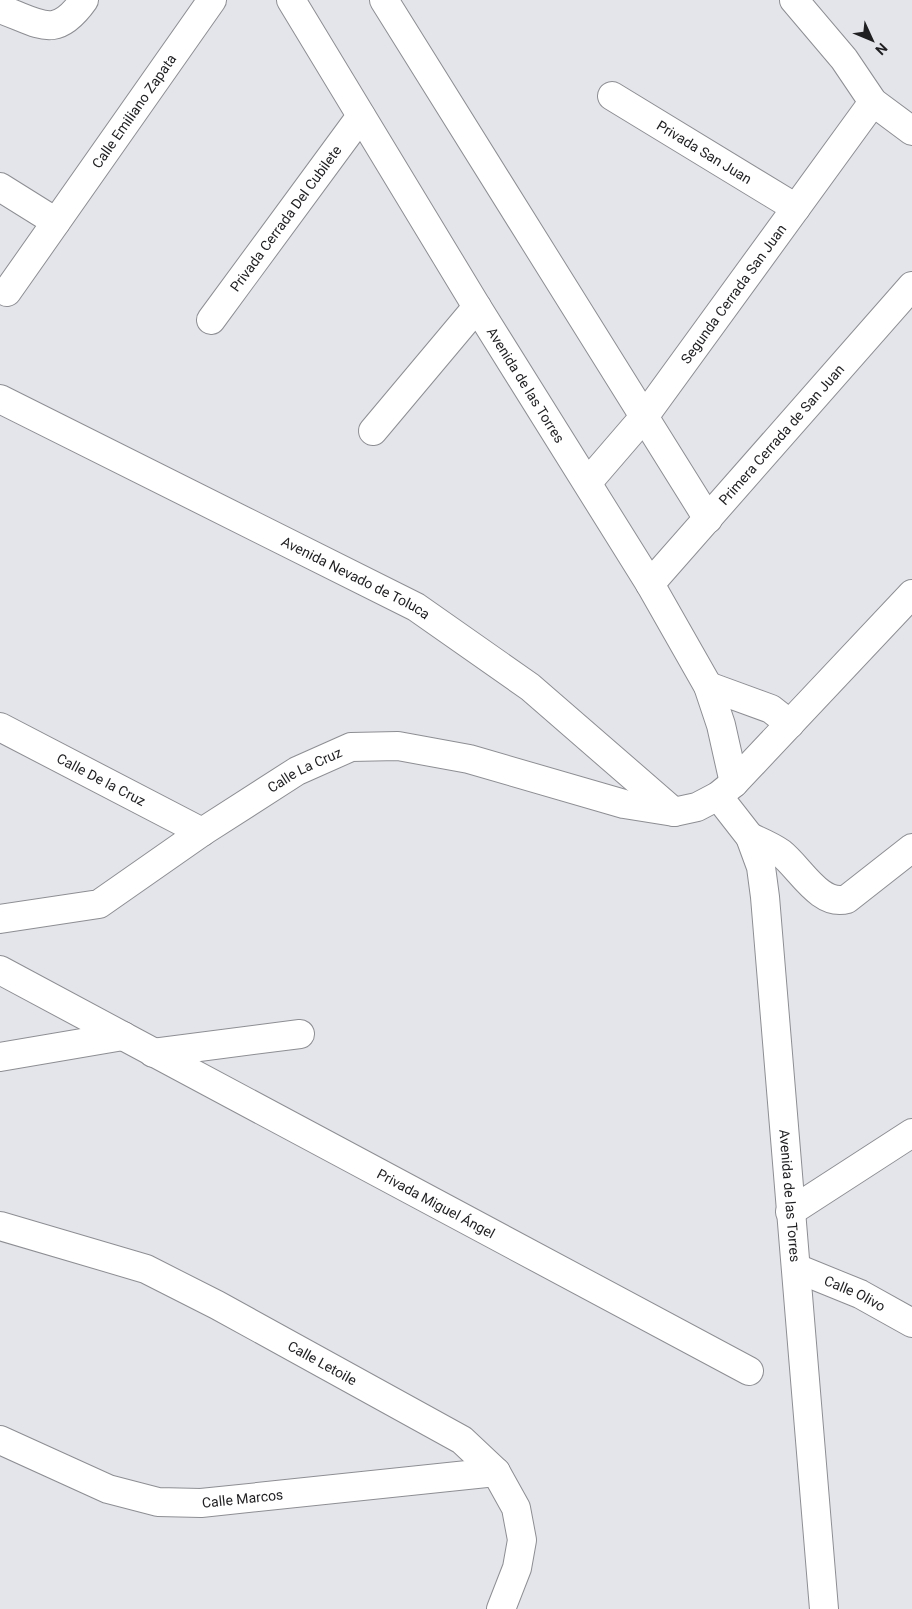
<svg xmlns="http://www.w3.org/2000/svg" width="912" height="1609" font-family="Roboto,sans-serif">
<style>
.lines{fill:none;stroke-linecap:round;stroke-linejoin:round}
.street-casing{stroke:#8d8e93;stroke-width:30}
.secondary-casing{stroke:#8d8e93;stroke-width:30}
.street{stroke:#fff;stroke-width:28}
.secondary{stroke:#fff;stroke-width:28}
.labels{text-anchor:middle;stroke-width:5;stroke-linejoin:round;paint-order:stroke}
.street-label{font-size:14px;fill:#1f1f22;stroke:#e4e5eb}
</style>
<rect width="100%" height="100%" fill="#e4e5eb"/>
<g class="lines">
<!-- street casing -->
<g class="street-casing">
<g id="street">
<path d="M 384,0 L 708,519"/>
<path d="M 794,0 L 844,59 L 873,102 L 912,131"/>
<path d="M 0,9 C 40,23 55,41 84,0"/>
<path id="s1" d="M 612,96 L 796,208"/>
<path d="M 0,187 L 56,222"/>
<path id="s2" d="M 7,292 L 212,0"/>
<path id="s3" d="M 211,320 L 361,116"/>
<path d="M 373,431 L 477,307"/>
<path id="s4" d="M 588,482 L 644,417 L 873,102"/>
<path id="s5" d="M 650,584 L 912,286"/>
<path d="M 708,686 L 771,709 L 790,724"/>
<path id="s6" d="M 0,727 L 202,832"/>
<path id="s7" d="M 718,796 L 750,837 L 761,867 L 765,897 L 824,1609"/>
<path d="M 750,837 C 761,842 771,846 781,853 C 800,868 820,907 847,899 L 912,848"/>
<path id="s8" d="M 123,1036 L 749,1371"/>
<path d="M 153,1053 L 300,1034"/>
<path d="M 790,1212 L 912,1133"/>
<path id="s9" d="M 0,1226 L 146,1269 L 217,1305 L 462,1440 L 496,1472 L 516,1508 L 522,1540 L 517,1568 L 501,1609"/>
<path id="s10" d="M 796,1268 L 860,1294 L 912,1323"/>
<path id="s11" d="M 0,1440 L 108,1489 L 158,1502 L 201,1503 L 496,1472"/>
</g>
</g>
<!-- secondary casing -->
<g class="secondary-casing">
<g id="secondary">
<path id="s12" d="M 291,0 L 477,307 L 650,584 L 708,686 L 721,725 L 734,783"/>
<path id="s13" d="M 0,399 L 416,607 L 530,687 L 674,812"/>
<path id="s14" d="M 0,919 L 99,904 L 202,832 L 297,771 L 351,747 L 398,746 L 469,759 L 624,804 L 674,812 L 697,807 L 718,796 L 734,783 L 912,594"/>
<path d="M 0,970 L 123,1036"/>
<path d="M 0,1057 L 123,1036"/>
</g>
</g>
<!-- street -->
<use href="#street" class="street"/>
<!-- secondary -->
<use href="#secondary" class="secondary"/>
</g>
<g class="labels">
<!-- street labels -->
<g class="street-label">
<text dy="5" stroke="none"><textPath href="#s2" startOffset="221">Calle Emiliano Zapata</textPath></text>
<text dy="5" stroke="none"><textPath href="#s1" startOffset="108">Privada San Juan</textPath></text>
<text dy="5" stroke="none"><textPath href="#s3" startOffset="126">Privada Cerrada Del Cubilete</textPath></text>
<text dy="5" stroke="none"><textPath href="#s4" startOffset="238">Segunda Cerrada San Juan</textPath></text>
<text dy="5" stroke="none"><textPath href="#s12" startOffset="451">Avenida de las Torres</textPath></text>
<text dy="5" stroke="none"><textPath href="#s5" startOffset="199">Primera Cerrada de San Juan</textPath></text>
<text dy="5" stroke="none"><textPath href="#s13" startOffset="398">Avenida Nevado de Toluca</textPath></text>
<text dy="5" stroke="none"><textPath href="#s14" startOffset="346">Calle La Cruz</textPath></text>
<text dy="5" stroke="none"><textPath href="#s6" startOffset="114">Calle De la Cruz</textPath></text>
<text dy="5" stroke="none"><textPath href="#s7" startOffset="414">Avenida de las Torres</textPath></text>
<text dy="5" stroke="none"><textPath href="#s8" startOffset="355">Privada Miguel Ángel</textPath></text>
<text dy="5" stroke="none"><textPath href="#s10" startOffset="64">Calle Olivo</textPath></text>
<text dy="5" stroke="none"><textPath href="#s9" startOffset="352">Calle Letoile</textPath></text>
<text dy="5" stroke="none"><textPath href="#s11" startOffset="255">Calle Marcos</textPath></text>
</g>
</g>
<!-- north arrow -->
<g transform="translate(872 40) rotate(134)" stroke="#e4e5eb" stroke-width="4" paint-order="stroke">
<path d="M0-4L9 19L0 12L-9 19Z" fill="#1f1f22"/>
<text y="-8" font-size="14" font-weight="bold" text-anchor="middle" fill="#1f1f22">N</text>
</g>
</svg>
